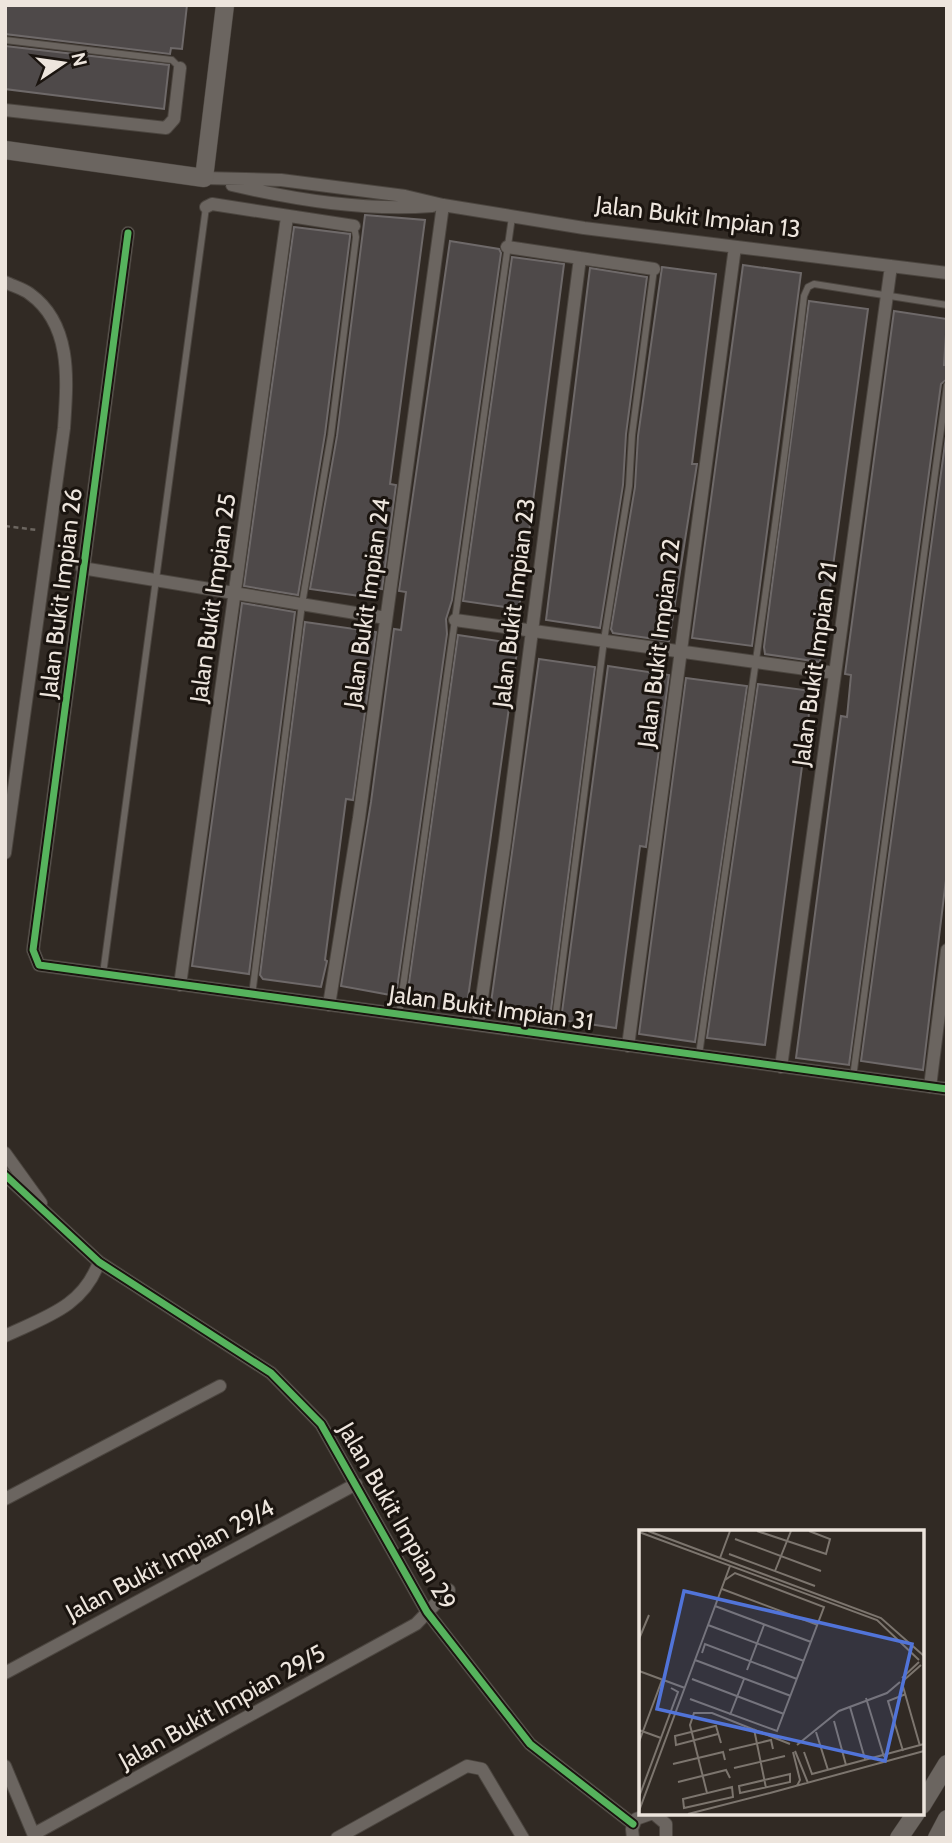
<svg xmlns="http://www.w3.org/2000/svg" width="952" height="1843" font-family="Cabin,sans-serif">
<style>
.building{fill:#4e4949;stroke:#6e6969;stroke-width:2}
.lines{fill:none;stroke-linecap:round;stroke-linejoin:round}
.lane-casing{stroke:#4b453f;stroke-width:8}
.street-casing{stroke:#4b453f;stroke-width:14}
.secondary-casing{stroke:#4b453f;stroke-width:19}
.path{stroke:#6c6660;stroke-width:2.5;stroke-dasharray:5 3.5;stroke-linecap:butt}
.lane{stroke:#6b6560;stroke-width:6}
.street{stroke:#6b6560;stroke-width:12}
.secondary{stroke:#6b6560;stroke-width:18}
.cycleway-casing{stroke:#1a140f;stroke-width:11}
.cycleway{stroke:#56b35d;stroke-width:7}
.labels{text-anchor:middle;stroke-width:6;stroke-linejoin:round;paint-order:stroke}
.street-label{font-size:24px;fill:#ede5dd;stroke:#1a140f}
.inset-road{fill:none;stroke:#7c756e;stroke-width:2}
.view{fill:#5174d9;fill-opacity:0.15;stroke:#5174d9;stroke-width:3.5}
.inset-edge{fill:none;stroke:#ede5dd;stroke-width:3.5}
</style>
<rect width="100%" height="100%" fill="#312a24"/>
<!-- building -->
<path class="building" d="M 5,5 L 187,5 L 182,49 L 171,48 L 170,54 L 5,34 Z
M 5,46 L 169,65 L 164,109 L 5,89 Z
M 365,215 L 425,220 L 390,484 L 396,485 L 382,589 L 375,588 L 374,598 L 310,589 L 337,436 Z
M 294,227 L 350,234 L 350,237 L 325,434 L 298,595 L 244,586 Z
M 450,241 L 499,249 L 501,253 L 452,600 L 446,619 L 447,634 L 396,996 L 341,986 L 371,802 L 394,629 L 401,630 L 406,592 L 399,591 Z
M 512,257 L 564,264 L 519,609 L 463,601 Z
M 743,265 L 801,273 L 752,646 L 692,638 Z
M 662,267 L 716,274 L 692,464 L 697,464 L 669,641 L 613,633 L 611,629 L 635,487 L 638,436 Z
M 590,268 L 647,277 L 626,434 L 623,485 L 600,628 L 546,620 Z
M 809,301 L 868,309 L 820,662 L 765,654 L 764,647 Z
M 894,311 L 947,319 L 944,365 L 947,365 L 947,379 L 941,384 L 849,1065 L 796,1058 L 841,716 L 847,717 L 851,675 L 845,674 Z
M 947,429 L 947,871 L 923,1070 L 861,1061 Z
M 242,603 L 295,612 L 249,974 L 192,966 Z
M 305,622 L 376,632 L 353,800 L 346,799 L 325,960 L 327,961 L 321,987 L 263,979 L 260,975 Z
M 458,635 L 518,644 L 466,1012 L 408,1004 L 407,997 Z
M 539,659 L 595,667 L 550,1018 L 490,1010 Z
M 608,666 L 669,675 L 646,847 L 640,846 L 616,1028 L 561,1020 Z
M 686,678 L 747,686 L 695,1042 L 639,1034 Z
M 758,684 L 812,691 L 765,1045 L 707,1038 Z"/>
<g class="lines">
<!-- lane casing -->
<g class="lane-casing">
<path id="lane" d="M 5,40 L 172,60 L 180,68
M 103,974 L 206,207
M 252,995 L 302,604 L 331,435 L 356,237 L 354,226
M 399,1015 L 512,217
M 553,1036 L 604,640 L 629,486 L 632,435 L 654,269
M 699,1055 C 734,802 775,550 804,296 L 808,287 L 814,284 L 947,305
M 853,1077 L 947,385"/>
</g>
<!-- street casing -->
<g class="street-casing">
<path id="street" d="M 5,110 L 166,128 L 174,119 L 180,68
M 204,178 L 281,180 L 405,196 L 443,205 L 584,228 L 947,273
M 232,185 C 297,200 365,211 432,206
M 206,207 L 212,204 L 354,226
M 128,233 L 33,950 L 39,965 L 947,1089
M 580,258 L 654,269
M 5,282 C 13,286 24,289 30,294 C 73,325 67,382 64,428 L 5,853
M 82,568 L 386,618
M 455,620 L 835,673
M 180,985 L 287,217
M 329,1005 L 359,818 L 443,205
M 478,1025 L 505,841 L 580,258 L 507,247
M 628,1046 L 735,247
M 781,1067 L 891,266
M 930,1087 L 947,950
M 5,1153 L 41,1203
M 5,1175 L 99,1262 L 271,1373 L 321,1424 L 427,1612 L 530,1744 L 633,1824
M 5,1336 C 45,1317 83,1307 99,1262
M 5,1499 L 220,1386
M 5,1673 L 356,1484
M 5,1766 L 35,1838
M 34,1834 L 416,1624 L 449,1590
M 337,1838 L 467,1766 L 482,1769 L 523,1838
M 633,1838 L 632,1829 L 636,1819 L 653,1813 L 666,1824 L 666,1838"/>
</g>
<!-- secondary casing -->
<g class="secondary-casing">
<path id="secondary" d="M 5,150 L 204,178 L 225,5
M 922,1805 L 947,1764
M 899,1838 L 916,1813
M 937,1838 L 947,1819"/>
</g>
<!-- path -->
<path class="path" d="M 5,526 L 37,530"/>
<!-- lane -->
<use href="#lane" class="lane"/>
<!-- street -->
<use href="#street" class="street"/>
<!-- secondary -->
<use href="#secondary" class="secondary"/>
<!-- cycleway casing -->
<g class="cycleway-casing">
<path id="cycleway" d="M 128,233 L 33,950 L 39,965 L 947,1089
M 5,1175 L 99,1262 L 271,1373 L 321,1424 L 427,1612 L 530,1744 L 633,1824"/>
</g>
<!-- cycleway -->
<use href="#cycleway" class="cycleway"/>
</g>
<g class="labels">
<!-- street labels -->
<g class="street-label">
<text transform="translate(698 217) rotate(7)" y="8">Jalan Bukit Impian 13</text>
<text transform="translate(61 593) rotate(-83)" y="8">Jalan Bukit Impian 26</text>
<text transform="translate(213 598) rotate(-82)" y="8">Jalan Bukit Impian 25</text>
<text transform="translate(367 603) rotate(-82)" y="8">Jalan Bukit Impian 24</text>
<text transform="translate(514 603) rotate(-83)" y="8">Jalan Bukit Impian 23</text>
<text transform="translate(659 643) rotate(-83)" y="8">Jalan Bukit Impian 22</text>
<text transform="translate(815 664) rotate(-82)" y="8">Jalan Bukit Impian 21</text>
<text transform="translate(491 1008) rotate(8)" y="8">Jalan Bukit Impian 31</text>
<text transform="translate(397 1516) rotate(60)" y="8">Jalan Bukit Impian 29</text>
<text transform="translate(170 1560) rotate(-28)" y="8">Jalan Bukit Impian 29/4</text>
<text transform="translate(222 1707) rotate(-29)" y="8">Jalan Bukit Impian 29/5</text>
</g>
</g>
<!-- overview -->
<g transform="translate(639 1530)">
<rect width="285" height="285" fill="#312a24"/>
<path class="inset-road" d="M 9,1 L 242,88 L 285,126M 118,1 L 187,24 L 191,9 L 170,1M 0,2 L 238,90 L 280,130M 96,9 L 182,41M 90,24 L 176,56M 81,28 L 91,1M 136,41 L 152,1M 83,59 L 179,95M 76,76 L 172,112M 69,95 L 165,131M 0,109 L 10,85M 63,123 L 66,114 L 158,149M 56,130 L 91,36M 56,130 L 152,166M 108,140 L 125,95M 0,141 L 46,158M 263,148 L 280,132M 53,149 L 145,184M 265,150 L 282,135M 263,153 L 281,216M 227,168 L 245,227M 51,169 L 138,201 L 185,77 L 96,43 L 86,50M 211,177 L 226,229M 91,185 L 105,149M 195,191 L 207,235M 115,199 L 127,258M 0,200 L 22,208M 177,202 L 189,240M 79,204 L 37,215 L 36,206 L 76,196 L 77,196 L 82,213M 0,212 L 23,150M 158,215 L 200,181 L 248,163 L 261,152M 90,220 L 132,210 L 134,219M 156,221 L 169,253M 264,221 L 249,171 L 267,164M 154,222 L 161,250 L 158,256M 165,222 L 173,244 L 285,214M 34,234 L 84,222 L 86,230M 95,238 L 146,226M 151,244 L 151,252 L 101,263 L 100,256 ZM 39,252 L 87,240 L 91,248M 93,257 L 94,267 L 45,278 L 44,269 ZM 68,263 L 51,195 L 55,183 L 73,183 L 151,214M 131,263 L 285,221M 0,267 L 39,162 L 32,158M 0,281 L 56,130M 49,284 L 131,263"/>
<path class="view" d="M 45,61 L 273,114 L 246,231 L 18,179 Z"/>
<rect width="285" height="285" class="inset-edge"/>
</g>
<!-- border -->
<rect width="952" height="1843" fill="none" stroke="#ede5dd" stroke-width="14"/>
<!-- north arrow -->
<g transform="translate(63 63) rotate(77)" stroke="#1a140f" stroke-width="5" paint-order="stroke">
<path d="M0-5L12 26L0 18L-12 26Z" fill="#ede5dd"/>
<text y="-10" font-size="19" font-weight="bold" text-anchor="middle" fill="#ede5dd">N</text>
</g>
</svg>
